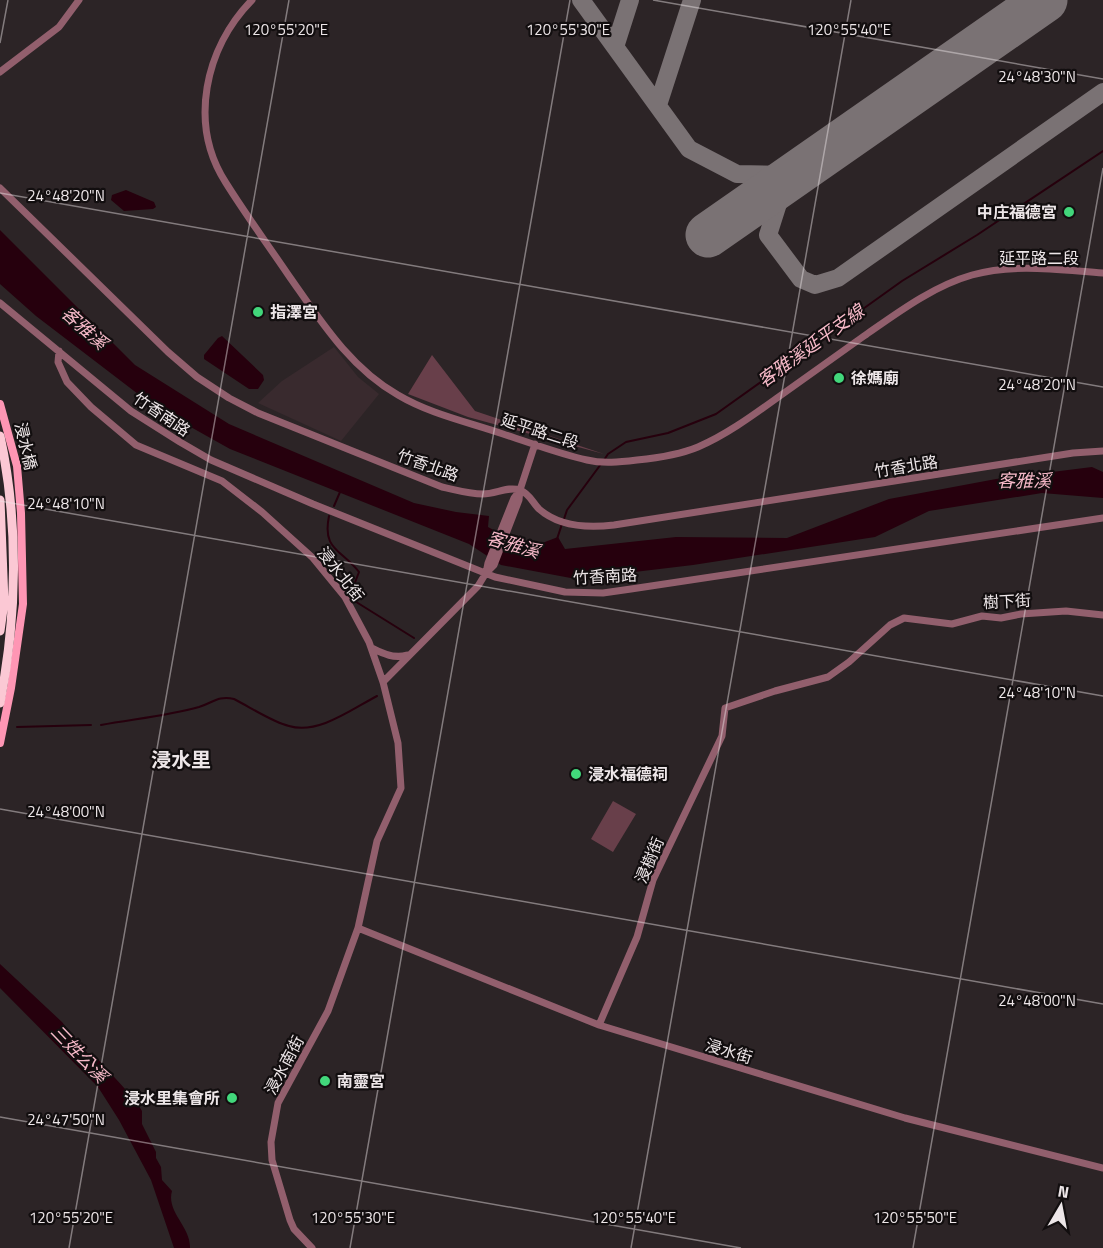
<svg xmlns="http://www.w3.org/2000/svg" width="1103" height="1248" font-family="'Titillium Web','Noto Sans TC',sans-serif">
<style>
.built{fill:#392a2e}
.green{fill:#683f4a}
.water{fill:#26000d}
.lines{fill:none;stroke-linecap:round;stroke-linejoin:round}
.stream{stroke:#26000d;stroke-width:2}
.taxiway{stroke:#7a7274;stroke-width:18}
.runway{stroke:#7a7274;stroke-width:45}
.minor{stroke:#925f6d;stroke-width:7}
.major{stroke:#fe96b4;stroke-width:8}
.highway{stroke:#fbc8d4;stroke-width:9}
.ticks{fill:none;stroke:#ede6e8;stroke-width:1.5;stroke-opacity:0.45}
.poi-dot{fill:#42d77b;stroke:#120e0f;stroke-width:2}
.labels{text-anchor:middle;stroke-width:4.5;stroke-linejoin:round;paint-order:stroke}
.poi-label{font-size:16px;font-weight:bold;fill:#ede6e8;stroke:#120e0f;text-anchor:start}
.street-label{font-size:16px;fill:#ede6e8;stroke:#120e0f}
.water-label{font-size:18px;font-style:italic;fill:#f6b9c8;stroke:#120e0f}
.quarter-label{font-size:20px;font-weight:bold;fill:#ede6e8;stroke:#120e0f}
.ticks-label{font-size:15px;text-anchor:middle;fill:#ede6e8;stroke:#120e0f;stroke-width:4.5;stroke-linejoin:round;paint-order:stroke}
</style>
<rect width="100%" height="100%" fill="#2c2426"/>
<!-- built -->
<path class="built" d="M 334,347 L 358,377 L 379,394 L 341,441 L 258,403 L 282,381 Z"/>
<!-- green -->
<path class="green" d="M 432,355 L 475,411 L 604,454 L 468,417 L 408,394 Z
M 613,801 L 636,814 L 613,852 L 591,839 Z"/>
<!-- water -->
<path class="water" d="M 126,190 L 154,202 L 156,207 L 153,209 L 124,211 L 111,200 L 112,195 Z
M 0,230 L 135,365 L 229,424 L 414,503 L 456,512 L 489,516 L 488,527 L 512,540 L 537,545 L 558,537 L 565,549 L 676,537 L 787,538 L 889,499 L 996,479 L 1092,467 L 1103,472 L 1103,498 L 1042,493 L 929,511 L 875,537 L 693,565 L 576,579 L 501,565 L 469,544 L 230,449 L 155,407 L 36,316 L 0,284 Z
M 222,336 L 263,375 L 264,380 L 258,389 L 249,389 L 204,359 L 204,355 L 218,338 Z
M 0,964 L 62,1022 L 89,1055 L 95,1056 L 136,1101 L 142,1111 L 142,1124 L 156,1152 L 156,1158 L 161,1167 L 162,1180 L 172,1191 C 166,1212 191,1227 190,1248 L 174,1248 L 151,1180 L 119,1120 L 98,1087 L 0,988 Z"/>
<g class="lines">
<!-- stream -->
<path class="stream" d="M 604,460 L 608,454 L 626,442 L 668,433 L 716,414 L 902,281 L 977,235 L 1103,151
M 334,506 L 340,492
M 329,516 C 322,550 341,549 359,572 L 351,593 L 353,600 L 414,638
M 564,519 L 567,510 L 601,464
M 557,539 L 562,524
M 101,725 C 133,719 167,716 199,707 C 212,703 219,695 234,699 C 250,707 272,722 289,726 C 318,735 352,709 377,696
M 17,727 L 91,725"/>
<!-- taxiway -->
<path class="taxiway" d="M 581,0 L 689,149 L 737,174 L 794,175
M 615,47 L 630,0
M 658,105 L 692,0
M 794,175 L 782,191 L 768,235 L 801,279 L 815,285 L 838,278 L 1103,92"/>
<!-- runway -->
<path class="runway" d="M 708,235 L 1045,0"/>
<!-- minor -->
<path class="minor" d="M 252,0 C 205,48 188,124 226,183 C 246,215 268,245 289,276 C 320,320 350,368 398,395 C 430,414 468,422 503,434 C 531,443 559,454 587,460 C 603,464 620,462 637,460 C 657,458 679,455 698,447 C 726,435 752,416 777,398 C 806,377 835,357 864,336 C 897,313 933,286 972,275 C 1014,263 1060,270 1103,273
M 0,72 L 59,27 L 79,0
M 0,188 L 168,352 L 197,377 L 229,398 L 258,413 L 442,487 C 456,490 469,494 483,494 C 496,494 508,486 520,490 C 530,494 532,502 539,509 C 559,527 589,528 614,525 L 1073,453 L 1103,451
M 0,303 L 131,411 L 180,442 L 211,460 L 313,504 L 495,577 L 565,592 L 603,593 L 631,589 L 1103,518
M 59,351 L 58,362 L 67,382 L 91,407 L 136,445 L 222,481 L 262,512 L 313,558 L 345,597 L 369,642 L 383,682 L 398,743 L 401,788 L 377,841 L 358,928 L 328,1011 L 278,1103 L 271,1142 L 272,1160 L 290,1220 L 294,1229 L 312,1248
M 486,573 L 488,563 L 514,498 L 520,490
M 372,648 C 383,654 395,659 407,655
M 383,682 L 478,586 L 486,573 L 494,565 L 519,500 L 520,490 L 535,444
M 358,928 L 599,1025 L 905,1118 L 1103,1168
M 599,1025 L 637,937 L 653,880 L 722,736 L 725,708 L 775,691 L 828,677 L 849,662 L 890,625 L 904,618 L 952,624 L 982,616 L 1001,618 L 1021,614 L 1066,611 L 1103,615"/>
<!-- major -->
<path class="major" d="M 0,404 L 17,466 L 21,513 L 23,604 L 11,688 L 0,743"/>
<!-- highway -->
<path class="highway" d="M 0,436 C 19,523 17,616 0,703
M 0,500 L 4,602 L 0,631"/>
</g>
<!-- ticks -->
<path class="ticks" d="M 653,0 L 1103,79M 0,43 L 8,0M 0,193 L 1103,387M 0,501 L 1103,696M 0,809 L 1103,1004M 0,1117 L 741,1248M 69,1248 L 289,0M 350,1248 L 570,0M 631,1248 L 851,0M 913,1248 L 1103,168"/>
<!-- markers -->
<g class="poi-dot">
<circle cx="1069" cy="212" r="6"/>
<circle cx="258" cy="312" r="6"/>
<circle cx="839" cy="378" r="6"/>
<circle cx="576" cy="774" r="6"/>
<circle cx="325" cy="1081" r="6"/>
<circle cx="232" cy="1098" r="6"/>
</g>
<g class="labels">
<!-- poi labels -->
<g class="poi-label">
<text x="1057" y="218" text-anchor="end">中庄福德宮</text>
<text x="270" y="318">指澤宮</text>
<text x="851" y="384">徐媽廟</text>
<text x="588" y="780">浸水福德祠</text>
<text x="337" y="1087">南靈宮</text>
<text x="220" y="1104" text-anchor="end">浸水里集會所</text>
</g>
<!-- street labels -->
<g class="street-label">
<text x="1039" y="264">延平路二段</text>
<text transform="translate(162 414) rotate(34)" y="6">竹香南路</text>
<text transform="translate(540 431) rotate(18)" y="6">延平路二段</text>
<text transform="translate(26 446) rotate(77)" y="6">浸水橋</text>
<text transform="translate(428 465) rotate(20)" y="6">竹香北路</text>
<text transform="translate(906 466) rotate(-9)" y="6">竹香北路</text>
<text transform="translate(341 574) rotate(52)" y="6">浸水北街</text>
<text transform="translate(605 576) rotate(-3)" y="6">竹香南路</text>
<text transform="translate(1007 601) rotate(-3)" y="6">樹下街</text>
<text transform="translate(649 860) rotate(-67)" y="6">浸樹街</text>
<text transform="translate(729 1051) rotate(17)" y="6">浸水街</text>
<text transform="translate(284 1065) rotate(-62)" y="6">浸水南街</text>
</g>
<!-- water labels -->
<g class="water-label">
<text transform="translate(84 328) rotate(42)" y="6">客雅溪</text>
<text transform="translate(811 346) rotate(-36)" y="6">客雅溪延平支線</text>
<text x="1024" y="487">客雅溪</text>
<text transform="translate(513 545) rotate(16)" y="6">客雅溪</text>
<text transform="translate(79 1054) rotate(46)" y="6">三姓公溪</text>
</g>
<!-- quarter labels -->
<g class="quarter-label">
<text x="181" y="767">浸水里</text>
</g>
</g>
<g class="ticks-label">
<text x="286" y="35">120°55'20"E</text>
<text x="568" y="35">120°55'30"E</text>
<text x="849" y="35">120°55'40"E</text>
<text x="1037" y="82">24°48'30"N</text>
<text x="66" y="201">24°48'20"N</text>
<text x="1037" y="390">24°48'20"N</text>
<text x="66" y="509">24°48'10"N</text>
<text x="1037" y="698">24°48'10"N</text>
<text x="66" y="817">24°48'00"N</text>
<text x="1037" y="1006">24°48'00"N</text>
<text x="66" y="1125">24°47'50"N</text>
<text x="71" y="1223">120°55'20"E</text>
<text x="353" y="1223">120°55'30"E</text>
<text x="634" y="1223">120°55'40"E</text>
<text x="915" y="1223">120°55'50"E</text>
</g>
<!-- north arrow -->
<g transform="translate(1061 1206) rotate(10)" stroke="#120e0f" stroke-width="4.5" paint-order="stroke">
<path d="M0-4.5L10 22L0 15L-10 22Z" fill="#ede6e8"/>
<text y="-9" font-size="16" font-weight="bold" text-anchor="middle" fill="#ede6e8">N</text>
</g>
</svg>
